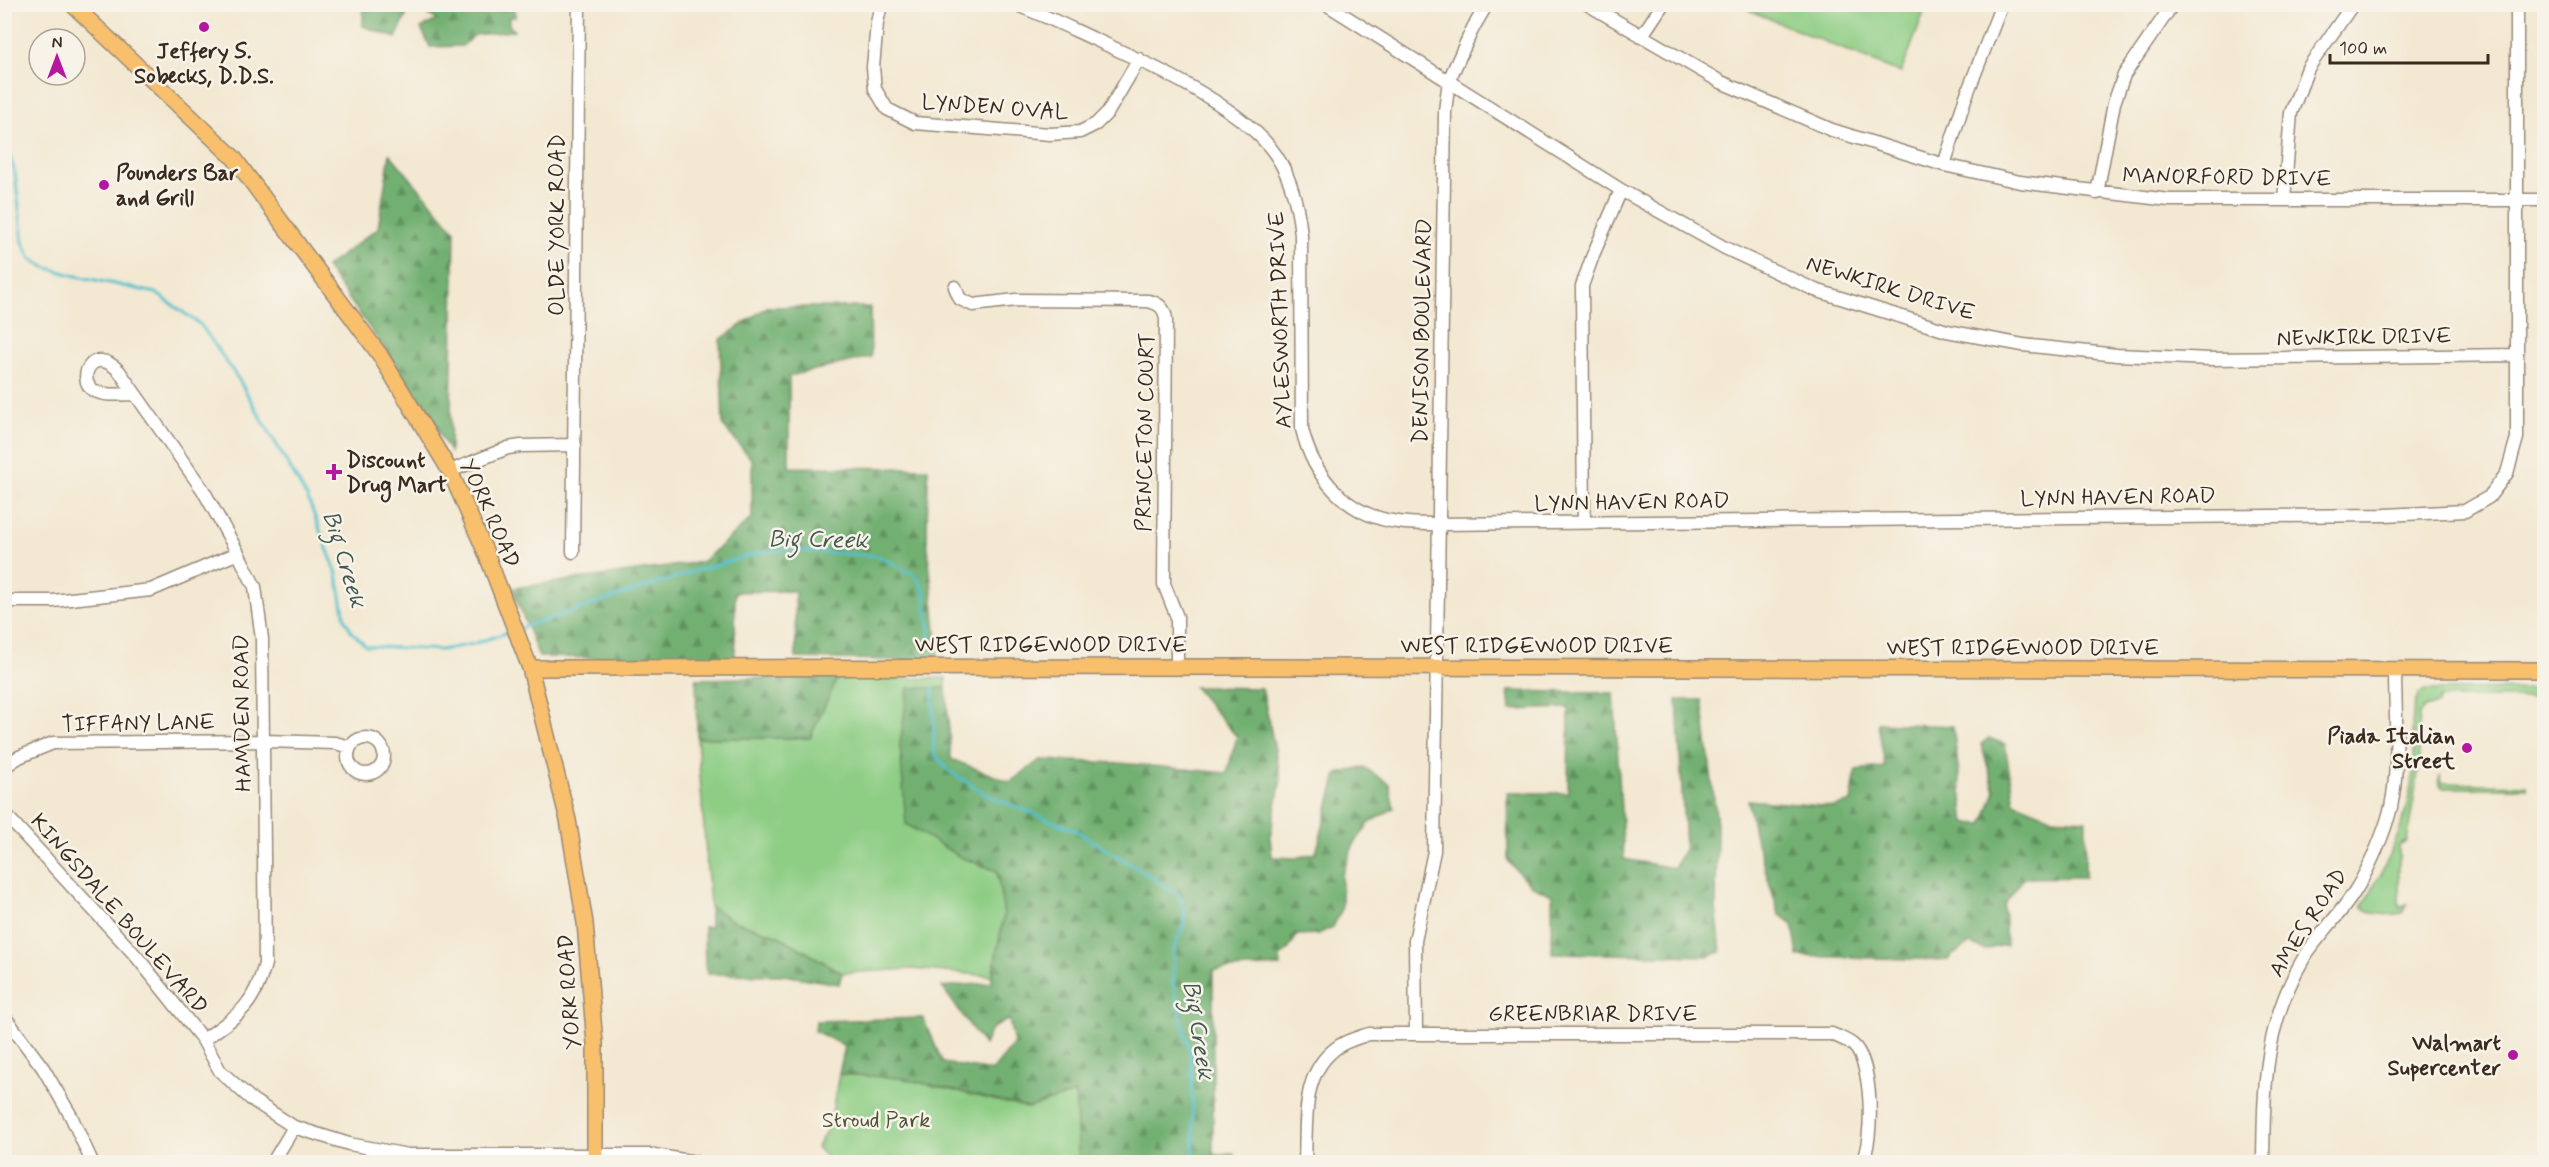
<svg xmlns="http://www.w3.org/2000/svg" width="2549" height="1167" font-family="Mynerve,sans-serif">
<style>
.green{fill:#8dcd84;stroke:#647c51;stroke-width:1.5}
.forest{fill:url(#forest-firs);stroke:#566d48;stroke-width:1.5}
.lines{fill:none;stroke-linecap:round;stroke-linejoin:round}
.stream{stroke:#52bfcb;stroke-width:3}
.minor-casing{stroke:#978978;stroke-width:15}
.major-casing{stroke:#978978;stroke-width:18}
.minor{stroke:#fff;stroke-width:12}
.major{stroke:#f8bf6c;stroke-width:15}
.poi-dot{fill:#b5179e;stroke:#f7f3e8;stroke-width:2}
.labels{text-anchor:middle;stroke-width:5;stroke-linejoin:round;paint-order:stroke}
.poi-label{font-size:22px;font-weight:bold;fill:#3b2a1e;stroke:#f7f3e8;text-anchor:start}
.street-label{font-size:22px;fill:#3b2a1e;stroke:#f7f3e8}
.park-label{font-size:22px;fill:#505338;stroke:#f7f3e8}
.water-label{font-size:24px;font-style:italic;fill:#425752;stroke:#f7f3e8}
</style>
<defs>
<pattern id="forest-firs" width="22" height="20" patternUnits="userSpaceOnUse" patternTransform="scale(1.5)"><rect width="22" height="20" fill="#72b072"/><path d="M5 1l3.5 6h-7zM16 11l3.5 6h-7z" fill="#5f8f5d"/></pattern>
</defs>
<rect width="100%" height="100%" fill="#f7f3e8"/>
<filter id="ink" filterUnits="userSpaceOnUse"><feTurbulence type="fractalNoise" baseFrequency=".0167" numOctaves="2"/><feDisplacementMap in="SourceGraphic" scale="12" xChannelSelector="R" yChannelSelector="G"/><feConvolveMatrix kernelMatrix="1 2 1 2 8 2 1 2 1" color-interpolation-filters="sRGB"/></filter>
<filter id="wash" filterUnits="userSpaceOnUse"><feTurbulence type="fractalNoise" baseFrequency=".008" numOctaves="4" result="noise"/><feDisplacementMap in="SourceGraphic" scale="24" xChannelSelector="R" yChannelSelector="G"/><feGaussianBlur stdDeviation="1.35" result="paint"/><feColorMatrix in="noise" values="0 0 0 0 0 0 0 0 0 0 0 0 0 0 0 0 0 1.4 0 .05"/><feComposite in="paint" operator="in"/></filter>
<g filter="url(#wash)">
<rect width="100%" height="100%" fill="#f3e8d2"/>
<!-- green -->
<path class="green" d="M 1754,4 L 1927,4 L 1927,5 L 1901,73 L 1750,11 Z
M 838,676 L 886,679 L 946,678 L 946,688 L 908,688 L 960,857 L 997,871 L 1004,915 L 992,976 L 912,969 L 842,973 L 779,936 L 731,920 L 710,906 L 697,738 L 810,738 Z
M 2544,689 L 2544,788 L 2543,698 L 2439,698 L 2438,704 L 2425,708 L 2419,714 L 2419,766 L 2407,841 L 2399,846 L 2399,907 L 2407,904 L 2403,913 C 2390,915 2372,917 2362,906 C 2388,865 2408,821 2413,772 C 2415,747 2407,716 2419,694 L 2426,690 Z
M 2440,775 L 2442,783 L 2526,785 L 2527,788 L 2444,788 L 2439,785 Z
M 839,1074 L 901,1078 L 1028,1108 L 1075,1093 L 1079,1162 L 831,1162 L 817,1147 L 830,1124 Z"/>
<!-- forest -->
<path class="forest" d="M 363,5 L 363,4 L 411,5 L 396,38 L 363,26 Z
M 413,5 L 515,5 L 515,17 L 509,17 L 509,25 L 514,31 L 475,35 L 462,46 L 430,47 L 421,28 L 437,20 Z
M 390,154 L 455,231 L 450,452 L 416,393 L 326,267 L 378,228 Z
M 767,307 L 870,307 L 871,357 L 789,376 L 789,467 L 928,468 L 927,539 L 939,661 L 796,658 L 795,591 L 735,592 L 735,660 L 539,657 L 512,588 L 702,562 L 752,518 L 752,460 L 723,426 L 720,340 Z
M 838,676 L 810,738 L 697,738 L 696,679 Z
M 1194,687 L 1262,688 L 1281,779 L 1270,837 L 1272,857 L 1296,858 L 1316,853 L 1337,774 L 1364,767 L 1389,784 L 1394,808 L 1369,823 L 1353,846 L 1342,875 L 1342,909 L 1333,927 L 1318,934 L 1297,935 L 1288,950 L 1280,957 L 1281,966 L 1213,970 L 1213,1154 L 1234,1154 L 1236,1162 L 1079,1162 L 1075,1093 L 1028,1108 L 901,1078 L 839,1074 L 845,1046 L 815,1031 L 816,1021 L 923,1018 L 943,1063 L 992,1071 L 1014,1044 L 1009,1019 L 991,1029 L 984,1045 L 942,987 L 991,983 L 1004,915 L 997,871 L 960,857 L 906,824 L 900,745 L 908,688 L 946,688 L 951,759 L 1010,782 L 1040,760 L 1120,763 L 1227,773 L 1237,737 Z
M 1508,691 L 1614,693 L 1624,859 L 1674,868 L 1685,847 L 1677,700 L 1702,700 L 1717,824 L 1716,906 L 1721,952 L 1709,956 L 1552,953 L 1552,895 L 1530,885 L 1508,861 L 1507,793 L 1568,793 L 1569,708 L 1510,710 Z
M 1878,723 L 1953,726 L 1965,823 L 1983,824 L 1995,791 L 1981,744 L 1989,738 L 2005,744 L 2014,802 L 2053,818 L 2086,820 L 2085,877 L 2024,878 L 2004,905 L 2006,945 L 1984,950 L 1970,944 L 1951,956 L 1948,960 L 1798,956 L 1793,925 L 1779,914 L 1754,833 L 1748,800 L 1834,807 L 1851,802 L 1856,770 L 1885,767 Z
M 710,906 L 731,920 L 779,936 L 842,973 L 839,984 L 783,975 L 708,974 L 705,967 L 704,927 L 710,927 Z"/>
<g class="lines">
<!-- stream -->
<path class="stream" d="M 4,138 L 15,173 L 23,242 L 31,259 L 45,267 L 72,275 L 156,293 L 201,325 L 239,380 L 308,499 L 337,574 L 345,619 L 352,632 L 366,646 L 441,650 L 473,644 L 512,631
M 521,628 L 695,571 L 766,551 L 789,550 L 878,556 L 915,575 L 924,590 L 931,639
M 933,688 L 934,754 L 949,771 L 989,796 L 1075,830 L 1178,894 L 1185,911 L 1184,924 L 1174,948 L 1173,984 L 1191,1058 L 1194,1162"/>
</g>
</g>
<g filter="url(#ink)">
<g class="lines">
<!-- minor casing -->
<g class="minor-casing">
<path id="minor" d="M 881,4 L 877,23 L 873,67 L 875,89 L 887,109 L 915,123 L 1050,134 L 1080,132 L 1096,124 L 1108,112 L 1139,59
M 1014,4 C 1042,14 1068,27 1094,39 C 1147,63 1232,102 1269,146 C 1290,171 1298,204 1301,235 L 1302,429 C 1313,476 1346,516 1398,522 C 1411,524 1426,524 1439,524 L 2385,515 L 2465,511 L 2489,497 L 2507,473 L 2517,438 L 2517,4
M 1326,4 L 1621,190 L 1725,248 L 1815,290 L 1947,331 L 2023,345 L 2117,355 L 2211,359 L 2517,355
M 1587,4 L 1721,82 L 1832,130 L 1944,165 L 2020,182 L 2169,200 L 2544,200
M 1641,37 L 1663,4
M 1944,165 L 1965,99 L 2002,4
M 2097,193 L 2114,103 L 2124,75 L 2173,4
M 2284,200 L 2291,113 L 2308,68 L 2353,4
M 955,287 L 960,299 L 973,305 L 1016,300 L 1148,301 C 1159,303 1165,308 1166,320 L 1164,584 L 1177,617 L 1177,667
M 135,394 C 123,394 104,397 93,390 C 76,378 93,344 119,371 L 203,490 L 238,553 L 255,587 L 262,639 L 265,964 C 253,1008 238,1015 203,1040
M 450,471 L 508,448 L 521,446 L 575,445
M 1584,522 L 1582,286 L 1593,255 L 1621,190
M 573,552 L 579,4
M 4,601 L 53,601 L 151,590 L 238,553
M348 756a18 18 0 1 1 36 0a18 18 0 1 1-36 0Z
M 4,767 L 19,757 L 53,743 L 264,741 L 335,743 L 350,747
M 4,813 L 137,957 L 203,1040 L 220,1071 L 251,1099 L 294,1127 L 349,1144 L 408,1155 L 654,1155 L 695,1162
M 4,1016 L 43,1068 L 71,1116 L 92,1162
M 1416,1034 L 1415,941 L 1434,851 L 1445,111 L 1449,80 L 1473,28 L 1487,4
M 273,1162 L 294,1127
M 1305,1162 C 1307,1121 1300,1072 1339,1046 C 1348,1040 1360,1037 1369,1034 L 1832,1034 C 1838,1037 1847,1040 1853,1045 C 1873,1062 1874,1140 1862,1162
M 2263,1162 C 2264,1085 2264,1024 2305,956 C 2320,933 2341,914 2355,891 C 2369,869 2385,832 2391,807 C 2400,763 2395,715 2395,670"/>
</g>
<!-- major casing -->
<g class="major-casing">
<path id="major" d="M 72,4 L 234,158 L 380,355 L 450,471 L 486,553 L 530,668 L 568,820 L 585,923 L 595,1044 L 595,1162
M 530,668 L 1269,667 L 2544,670"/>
</g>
<!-- minor -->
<use href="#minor" class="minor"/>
<!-- major -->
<use href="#major" class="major"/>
</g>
</g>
<!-- markers -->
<g class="poi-dot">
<circle cx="204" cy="27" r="6"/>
<circle cx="104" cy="185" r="6"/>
<path d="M331 463h6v6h6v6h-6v6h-6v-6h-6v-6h6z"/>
<circle cx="2467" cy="748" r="6"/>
<circle cx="2513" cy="1055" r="6"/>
</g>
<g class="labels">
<!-- poi labels -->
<g class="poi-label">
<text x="204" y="58" text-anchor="middle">Jeffery S.<tspan x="204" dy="25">Sobecks, D.D.S.</tspan></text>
<text x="116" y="180">Pounders Bar<tspan x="116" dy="25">and Grill</tspan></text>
<text x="346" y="467">Discount<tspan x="346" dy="25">Drug Mart</tspan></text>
<text x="2455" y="743" text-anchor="end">Piada Italian<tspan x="2455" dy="25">Street</tspan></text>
<text x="2501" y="1050" text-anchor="end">Walmart<tspan x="2501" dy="25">Supercenter</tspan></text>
</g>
<!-- street labels -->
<g class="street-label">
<text transform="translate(995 106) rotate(4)" y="8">LYNDEN OVAL</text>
<text transform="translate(2227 176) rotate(1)" y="8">MANORFORD DRIVE</text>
<text transform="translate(556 225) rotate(-90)" y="8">OLDE YORK ROAD</text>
<text transform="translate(1891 287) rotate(17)" y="8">NEWKIRK DRIVE</text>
<text transform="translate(1279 320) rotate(-92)" y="8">AYLESWORTH DRIVE</text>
<text transform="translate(1421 331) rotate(-89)" y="8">DENISON BOULEVARD</text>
<text transform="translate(2364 336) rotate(-1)" y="8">NEWKIRK DRIVE</text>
<text transform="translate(1144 432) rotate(-89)" y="8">PRINCETON COURT</text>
<text transform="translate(2118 496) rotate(-1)" y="8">LYNN HAVEN ROAD</text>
<text transform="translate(1632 501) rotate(-1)" y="8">LYNN HAVEN ROAD</text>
<text transform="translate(491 513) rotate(66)" y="8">YORK ROAD</text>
<text x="1051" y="652">WEST RIDGEWOOD DRIVE</text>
<text x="1537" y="653">WEST RIDGEWOOD DRIVE</text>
<text x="2023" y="655">WEST RIDGEWOOD DRIVE</text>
<text transform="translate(241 713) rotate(-91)" y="8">HAMDEN ROAD</text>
<text transform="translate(138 722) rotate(-1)" y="8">TIFFANY LANE</text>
<text transform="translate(120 913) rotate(49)" y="8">KINGSDALE BOULEVARD</text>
<text transform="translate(2307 922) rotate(-57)" y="8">AMES ROAD</text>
<text transform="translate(568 992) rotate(-94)" y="8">YORK ROAD</text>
<text x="1593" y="1021">GREENBRIAR DRIVE</text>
</g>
<!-- park labels -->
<g class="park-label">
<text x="876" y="1127">Stroud Park</text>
</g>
<!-- water labels -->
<g class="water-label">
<text transform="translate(818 539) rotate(1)" y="8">Big Creek</text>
<text transform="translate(345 559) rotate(73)" y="8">Big Creek</text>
<text transform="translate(1199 1030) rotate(81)" y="8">Big Creek</text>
</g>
</g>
<!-- margin -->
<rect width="2549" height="1167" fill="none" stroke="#f7f3e8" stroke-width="24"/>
<!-- north arrow -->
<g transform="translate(57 57)"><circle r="28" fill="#f7f3e8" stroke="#aca397" stroke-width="1.5"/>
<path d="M0-4.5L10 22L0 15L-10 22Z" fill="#b5179e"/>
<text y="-9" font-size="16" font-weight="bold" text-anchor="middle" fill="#3b2a1e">N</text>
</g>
<!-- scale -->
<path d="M2330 54v9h158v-9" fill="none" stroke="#3b2a1e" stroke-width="3"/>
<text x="2339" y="54" font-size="18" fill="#3b2a1e" stroke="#f7f3e8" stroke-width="4.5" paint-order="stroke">100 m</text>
</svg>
